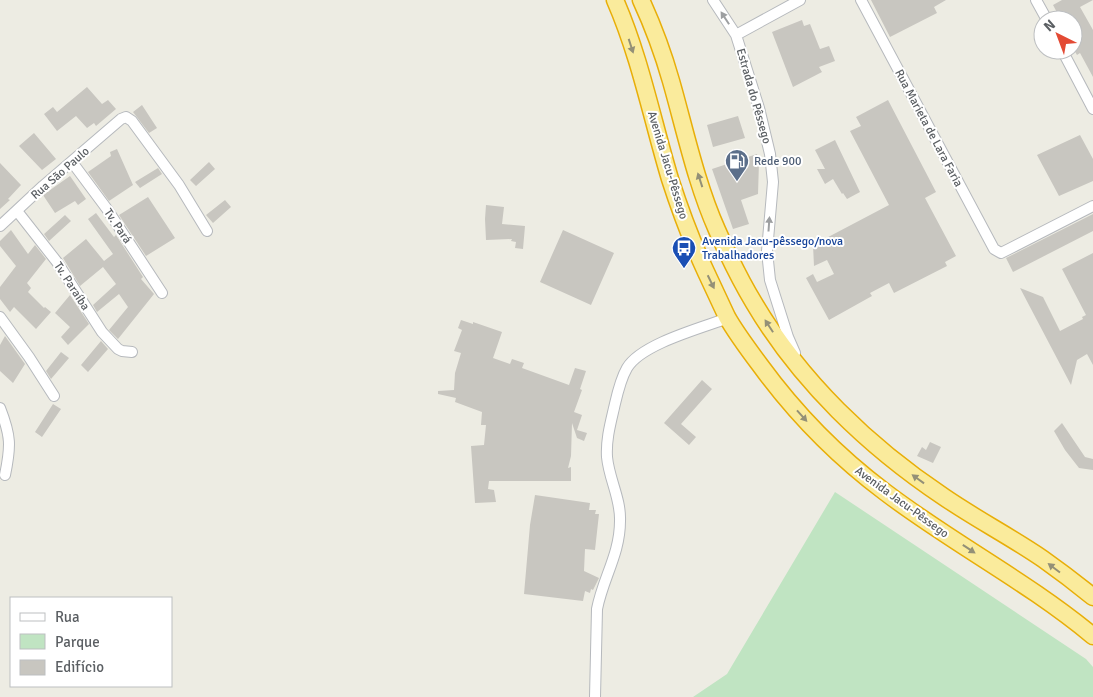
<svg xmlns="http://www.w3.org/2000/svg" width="1093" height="697" font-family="Signika,sans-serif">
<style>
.green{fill:#c0e4c2}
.building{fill:#c8c6c0}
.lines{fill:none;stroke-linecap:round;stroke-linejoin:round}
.minor-casing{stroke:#b6b9bd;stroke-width:12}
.trunk-casing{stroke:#e8ae08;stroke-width:19}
.minor{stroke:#fff;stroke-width:10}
.trunk{stroke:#faeb9c;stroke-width:16}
.oneway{fill:#9d9fa1}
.oneway2{fill:#939077}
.labels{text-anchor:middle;stroke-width:4;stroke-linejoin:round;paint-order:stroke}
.street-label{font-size:12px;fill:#5b5f63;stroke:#fff}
.service-label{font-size:12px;fill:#4e5e75;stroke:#fff;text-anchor:start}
.transit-label{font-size:12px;fill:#164399;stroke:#fff;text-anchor:start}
</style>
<rect width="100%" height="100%" fill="#edece3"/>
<!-- green -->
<path class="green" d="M 835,492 L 1086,659 L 1093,667 L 1093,697 L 693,697 L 727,674 Z"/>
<!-- building -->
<path class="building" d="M 871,0 L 946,0 L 934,7 L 937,13 L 890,37 Z
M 1062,0 L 1093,0 L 1080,7 L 1093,30 L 1093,77 L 1080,53 L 1077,55 L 1073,48 L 1073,20 L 1061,20 L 1053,5 Z
M 802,20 L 804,26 L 810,24 L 820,49 L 829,46 L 835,61 L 819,67 L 822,72 L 793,87 L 772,32 Z
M 87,87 L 102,104 L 108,100 L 116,109 L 96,126 L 94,123 L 87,128 L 76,116 L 57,131 L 44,114 L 53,107 L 57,112 Z
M 888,100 L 936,192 L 925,198 L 956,256 L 945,262 L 947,266 L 894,293 L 889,283 L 870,293 L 872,296 L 829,320 L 806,278 L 813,274 L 817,282 L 834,274 L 827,260 L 814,266 L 813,245 L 889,205 L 850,131 L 861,126 L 856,117 Z
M 142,105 L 157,128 L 149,133 L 133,112 Z
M 738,116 L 745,138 L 713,147 L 707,125 Z
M 34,133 L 56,159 L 42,170 L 19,146 Z
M 1080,135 L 1093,159 L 1093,181 L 1059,196 L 1037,155 Z
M 835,140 L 860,192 L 847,199 L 843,193 L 842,194 L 833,179 L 825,184 L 817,169 L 825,169 L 815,150 Z
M 117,149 L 133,185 L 109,201 L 88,172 L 111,156 L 110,152 Z
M 757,154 L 759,162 L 758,194 L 741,200 L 749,224 L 733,229 L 712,169 Z
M 209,162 L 215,169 L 196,186 L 190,180 Z
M 0,163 L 21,185 L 8,199 L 10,200 L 0,209 Z
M 158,168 L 162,174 L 140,188 L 135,182 Z
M 70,176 L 86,199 L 78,205 L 75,201 L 55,213 L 43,195 Z
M 148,197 L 175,238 L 146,256 L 119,215 Z
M 225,200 L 231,207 L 213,223 L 206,215 Z
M 486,205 L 504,207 L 502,224 L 525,226 L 523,249 L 515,248 L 516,242 L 511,241 L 512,239 L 486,240 L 485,219 Z
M 96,213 L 114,237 L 116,235 L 143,277 L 141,279 L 154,294 L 118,339 L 109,330 L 128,307 L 119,294 L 97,312 L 93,305 L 116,284 L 103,267 L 80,286 L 63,258 L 86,239 L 104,261 L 113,254 L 88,219 Z
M 1093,214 L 1093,231 L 1013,272 L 1006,258 Z
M 65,215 L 71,221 L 49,241 L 44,234 Z
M 11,230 L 28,254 L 35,245 L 46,259 L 27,283 L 31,288 L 28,292 L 44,308 L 45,307 L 51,312 L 36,329 L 14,307 L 10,312 L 0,299 L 0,287 L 16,266 L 0,246 L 0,241 Z
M 563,230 L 614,253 L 591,305 L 540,282 Z
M 1093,253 L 1093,365 L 1087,354 L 1077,360 L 1071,385 L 1020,288 L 1043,297 L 1060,331 L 1083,319 L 1082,317 L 1086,315 L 1062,269 Z
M 70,295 L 89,324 L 68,345 L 61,337 L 70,327 L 55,313 Z
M 461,320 L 473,324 L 473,322 L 502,332 L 493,358 L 510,364 L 512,359 L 524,363 L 522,368 L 569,385 L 575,368 L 586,371 L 580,389 L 582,390 L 574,412 L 582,415 L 577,430 L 587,433 L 584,441 L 577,438 L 572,423 L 571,456 L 568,468 L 571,467 L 571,481 L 489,481 L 488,489 L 494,490 L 496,502 L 475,503 L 471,446 L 484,445 L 486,425 L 481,425 L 482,412 L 455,402 L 456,398 L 438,394 L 438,391 L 454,390 L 455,373 L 461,353 L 454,351 L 462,330 L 458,328 Z
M 5,336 L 25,364 L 13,383 L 0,371 L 0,345 Z
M 101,341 L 108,349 L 88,372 L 81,365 Z
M 61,352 L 69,358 L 51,379 L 46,371 Z
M 702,380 L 712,389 L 681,424 L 696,437 L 689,445 L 664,423 Z
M 53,404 L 61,409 L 42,437 L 35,432 Z
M 1062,423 L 1085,457 L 1093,459 L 1093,470 L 1079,468 L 1065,450 L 1054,431 Z
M 930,442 L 941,447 L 933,463 L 917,456 L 922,447 L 926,450 Z
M 535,495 L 590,503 L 589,510 L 596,510 L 595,514 L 599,514 L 595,550 L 585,549 L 584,571 L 599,578 L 593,590 L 591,589 L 590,593 L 585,591 L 583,601 L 524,594 L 530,525 Z"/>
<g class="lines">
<!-- minor casing -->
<g class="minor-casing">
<path id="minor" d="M 713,0 L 736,35 L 759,108 L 770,154 L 773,182 L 767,251 L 770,280 L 788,337 L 795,353
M 861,0 L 994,249 L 1001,253 L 1009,249 L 1093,206
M 1036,0 L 1047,20
M 736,35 L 800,0
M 1062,50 L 1093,109
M 72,162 L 107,209 L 162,293
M 17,211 L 57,262 L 102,332 L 118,349 L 122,351 L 132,352
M 0,226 L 43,186 L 121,119 L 126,117 L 132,121 L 179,185 L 207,231
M 0,317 L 29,357 L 54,396
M 0,408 C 11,436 11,446 5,475
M 595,697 L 597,609 C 603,578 620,554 620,521 C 621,499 609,479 607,457 C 606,440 610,425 614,408 C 617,395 620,380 627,368 C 641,344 701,328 728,318"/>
</g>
<!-- trunk casing -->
<g class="trunk-casing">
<path id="trunk" d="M 615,0 C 640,57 652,119 670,179 C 680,210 692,242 706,272 C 713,287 720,302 727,317 C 736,333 748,349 760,365 C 795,413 837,456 885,492 C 952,543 1028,582 1093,636
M 641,0 C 653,26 663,53 671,81 C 685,130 696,183 717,230 C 728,255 740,280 754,303 C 800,381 869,447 944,497 C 976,519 1011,537 1043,559 C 1060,571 1077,584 1093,597"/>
</g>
<!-- minor -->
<use href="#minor" class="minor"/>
<!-- trunk -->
<use href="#trunk" class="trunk"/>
</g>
<!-- one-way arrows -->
<defs><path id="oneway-solid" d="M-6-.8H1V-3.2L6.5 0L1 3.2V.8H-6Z" transform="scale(1.25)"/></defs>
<g class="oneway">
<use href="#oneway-solid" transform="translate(725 18) rotate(-123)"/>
<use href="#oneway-solid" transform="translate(769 224) rotate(-86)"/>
</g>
<g class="oneway2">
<use href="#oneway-solid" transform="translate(631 46) rotate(72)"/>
<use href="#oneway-solid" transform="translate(700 180) rotate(-108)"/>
<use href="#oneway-solid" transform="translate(711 282) rotate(64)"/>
<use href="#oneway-solid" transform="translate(769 326) rotate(-123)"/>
<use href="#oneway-solid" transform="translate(802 416) rotate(48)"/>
<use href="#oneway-solid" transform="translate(918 479) rotate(-144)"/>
<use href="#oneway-solid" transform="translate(969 549) rotate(34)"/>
<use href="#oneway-solid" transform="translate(1054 568) rotate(-143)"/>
</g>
<!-- icons -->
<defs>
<g id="fuel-pin" transform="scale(1.25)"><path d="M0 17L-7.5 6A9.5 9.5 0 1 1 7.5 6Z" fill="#5c6f8a" stroke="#fff"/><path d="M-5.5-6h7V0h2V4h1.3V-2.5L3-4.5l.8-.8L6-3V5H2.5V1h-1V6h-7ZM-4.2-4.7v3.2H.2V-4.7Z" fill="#fff"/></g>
<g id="bus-pin" transform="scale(1.25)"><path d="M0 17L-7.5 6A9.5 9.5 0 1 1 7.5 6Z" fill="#1a4fb4" stroke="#fff"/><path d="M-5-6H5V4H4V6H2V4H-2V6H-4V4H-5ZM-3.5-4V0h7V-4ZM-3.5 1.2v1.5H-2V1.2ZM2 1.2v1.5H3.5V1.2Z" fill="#fff"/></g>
</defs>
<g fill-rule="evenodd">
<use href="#fuel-pin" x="737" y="161"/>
<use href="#bus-pin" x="684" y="248"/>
</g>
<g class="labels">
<!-- street labels -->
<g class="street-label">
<text transform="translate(754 96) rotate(74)" y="4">Estrada do Pêssego</text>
<text transform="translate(929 128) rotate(62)" y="4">Rua Marieta de Lara Faria</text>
<text transform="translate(668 165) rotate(73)" y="4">Avenida Jacu-Pêssego</text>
<text transform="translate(60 173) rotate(-41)" y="4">Rua São Paulo</text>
<text transform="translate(118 226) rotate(56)" y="4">Tv. Pará</text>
<text transform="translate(72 286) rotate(57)" y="4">Tv. Paraíba</text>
<text transform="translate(902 502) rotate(36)" y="4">Avenida Jacu-Pêssego</text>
</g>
<!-- service labels -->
<g class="service-label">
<text x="754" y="165">Rede 900</text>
</g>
<!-- transit labels -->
<g class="transit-label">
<text x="702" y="245">Avenida Jacu-pêssego/nova<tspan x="702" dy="14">Trabalhadores</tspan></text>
</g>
</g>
<!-- legend -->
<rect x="10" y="597" width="162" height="90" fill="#ffffff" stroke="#bdbfc1"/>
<rect x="20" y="613" width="25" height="8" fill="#ffffff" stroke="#bdbfc1"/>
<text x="55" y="622" font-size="15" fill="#5b5f63">Rua</text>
<rect x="20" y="634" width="25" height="15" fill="#c0e4c2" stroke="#bdbfc1"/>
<text x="55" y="647" font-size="15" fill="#5b5f63">Parque</text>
<rect x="20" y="660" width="25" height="15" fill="#c8c6c0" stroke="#bdbfc1"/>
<text x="55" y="672" font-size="15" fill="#5b5f63">Edifício</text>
<!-- north arrow -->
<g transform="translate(1058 35) rotate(318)"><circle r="24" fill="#ffffff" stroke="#bdbfc1"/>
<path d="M0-4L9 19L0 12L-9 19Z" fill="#e34a34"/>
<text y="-8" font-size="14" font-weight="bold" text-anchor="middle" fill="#5b5f63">N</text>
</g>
</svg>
